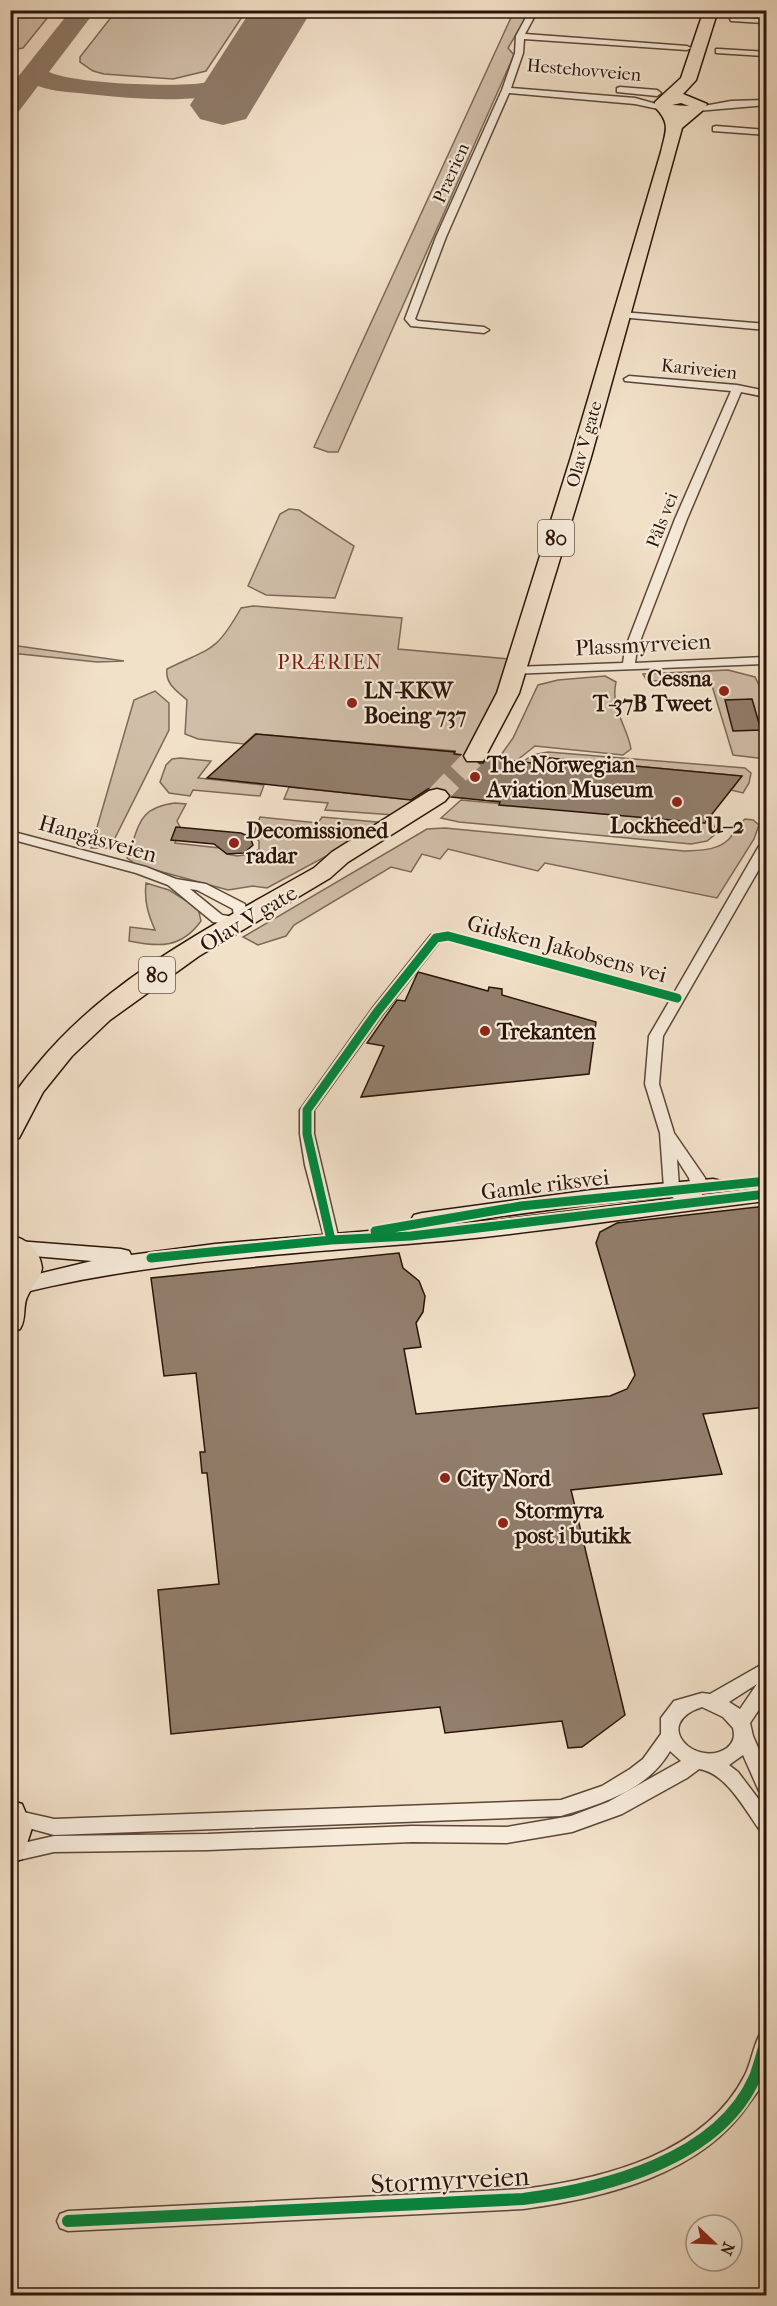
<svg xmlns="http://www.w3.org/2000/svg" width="777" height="2306" font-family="'IM FELL French Canon',serif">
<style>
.green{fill:#d0bea8;stroke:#7d6858;stroke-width:1.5}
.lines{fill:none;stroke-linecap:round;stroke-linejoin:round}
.taxiway{fill:#8e7a68;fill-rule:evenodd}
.runway{fill:#8e7a68;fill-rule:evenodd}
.building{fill:#927e6c;stroke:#2a1308;stroke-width:1.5}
.highway-tunnel{stroke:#d4c2ac;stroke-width:21;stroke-dasharray:21 10;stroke-linecap:butt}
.street-casing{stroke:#5c4638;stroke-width:3}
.secondary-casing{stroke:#2a1308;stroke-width:3}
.highway-casing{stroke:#2a1308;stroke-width:3}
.street{fill:#f7ecdc;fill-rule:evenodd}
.secondary{fill:#f7ecdc;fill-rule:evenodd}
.highway{fill:#f2e1c9;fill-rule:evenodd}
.cycleway-far1-casing{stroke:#f7ecdc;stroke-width:13}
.cycleway-casing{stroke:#f7ecdc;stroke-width:16}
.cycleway-far1{stroke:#00873e;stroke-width:9}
.cycleway{stroke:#00873e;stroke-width:12}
.poi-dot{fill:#8f2418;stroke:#f7ecdc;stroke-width:2}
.labels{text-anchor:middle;stroke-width:4.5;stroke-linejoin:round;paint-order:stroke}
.far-street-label{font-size:18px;fill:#2a1308;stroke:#f7ecdc}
.far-neighbourhood-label{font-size:20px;letter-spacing:1.5px;fill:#7a1f14;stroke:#f7ecdc}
.shield{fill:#f7ecdc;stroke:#685448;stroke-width:1.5}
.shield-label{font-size:21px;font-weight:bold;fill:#2a1308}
.street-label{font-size:22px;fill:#2a1308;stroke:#f7ecdc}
.poi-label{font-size:22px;font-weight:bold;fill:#2a1308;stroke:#f7ecdc;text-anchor:start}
.near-street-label{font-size:27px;fill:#2a1308;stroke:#f7ecdc}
</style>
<rect width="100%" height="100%" fill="#f2e1c9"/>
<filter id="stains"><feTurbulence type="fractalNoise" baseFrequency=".00333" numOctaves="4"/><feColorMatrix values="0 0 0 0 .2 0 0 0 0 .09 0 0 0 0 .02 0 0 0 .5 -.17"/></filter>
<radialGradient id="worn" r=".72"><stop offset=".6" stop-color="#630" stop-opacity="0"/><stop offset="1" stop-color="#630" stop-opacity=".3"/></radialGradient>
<!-- green -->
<path class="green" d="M 10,11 L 11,10 L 53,11 L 23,48 L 11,50 Z
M 116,11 L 116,10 L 246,11 L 206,71 L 173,79 L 104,74 L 93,71 L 80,62 L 80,57 Z
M 514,11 L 530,11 L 508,48 L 514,55 L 338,452 L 328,452 L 314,447 Z
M 289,509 L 299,510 L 354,546 L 335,598 L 266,595 L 248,586 L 280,514 Z
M 253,606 L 402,618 L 398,649 L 509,659 L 487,718 L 466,755 L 453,754 L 455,751 L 255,734 L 244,744 L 198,739 L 185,734 L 187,700 C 177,691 165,684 167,669 C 211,647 215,654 241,608 Z
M 11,645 L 124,661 L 97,662 L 11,653 Z
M 728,670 L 755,677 L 766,699 L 766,759 L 733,755 L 710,679 L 647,681 L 643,674 Z
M 605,676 L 616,682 C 610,709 627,725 631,749 L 623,755 L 535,746 L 516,761 L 498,759 L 513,738 L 538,685 L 558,680 Z
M 155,691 L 169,703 L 169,730 L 110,848 L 91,848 L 134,700 Z
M 548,752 L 745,768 L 751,773 L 749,783 L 743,793 L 731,790 L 741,776 L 538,757 L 532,763 L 523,762 L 532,755 Z
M 180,758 L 211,761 L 198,778 L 264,785 L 260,796 L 193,790 L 190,796 L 169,793 L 160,782 L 166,765 L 172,759 Z
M 289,787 L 416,800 L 394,815 L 325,810 L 328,803 L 284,799 Z
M 461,800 L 705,823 L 713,824 L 718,832 L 707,841 L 691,844 L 459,822 L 441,818 Z
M 175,803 L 186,804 L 177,821 L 181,829 L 175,843 L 220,848 L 227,854 L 237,856 L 252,854 L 259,849 L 259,841 L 253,836 L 260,817 L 318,823 L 322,817 L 388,823 L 267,888 L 253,886 L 228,890 L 137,865 L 127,858 C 140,825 137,808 175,803 Z
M 745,819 L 753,820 L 759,825 L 754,839 L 717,898 L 545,863 L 538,871 L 448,849 L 440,859 L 422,854 L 411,872 L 391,867 L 294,925 L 286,936 L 258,945 L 243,937 L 427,829 L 445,828 L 684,851 C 701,850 718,851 730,838 C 735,831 739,824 745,819 Z
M 146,883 L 169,890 L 198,908 L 201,921 C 181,949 158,947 129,941 L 130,927 L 155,930 C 148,914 144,901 146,883 Z"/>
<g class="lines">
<!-- taxiway -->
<path class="taxiway" d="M 71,10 L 96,10 L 49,72 C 77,84 161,86 194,84 C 210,83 228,75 244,79 L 248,85 L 244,91 C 192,103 141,100 88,94 C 72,92 54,92 38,86 L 19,111 L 10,113 L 10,87 Z"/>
<!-- runway -->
<path class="runway" d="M 251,10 L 312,10 L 246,119 L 223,125 L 200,119 L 190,105 Z"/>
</g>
<!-- building -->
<path class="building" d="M 752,699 L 761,730 L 733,731 L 725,700 Z
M 256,734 L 455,752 L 454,754 L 462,755 L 467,763 L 483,763 L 487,758 L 532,763 L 538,757 L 742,776 L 705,823 L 499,805 L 500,802 L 451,797 L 447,790 L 438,787 L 428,789 L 411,800 L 207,778 Z
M 176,827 L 241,833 L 250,837 L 253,845 L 244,853 L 227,854 L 214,844 L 171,840 Z
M 418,972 L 488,991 L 489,987 L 502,989 L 502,995 L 596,1022 L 589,1074 L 361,1097 L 384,1046 L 367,1043 L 397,1000 L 405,1001 Z
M 766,1206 L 766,1407 L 703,1414 L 722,1474 L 571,1490 L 625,1715 L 582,1747 L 568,1748 L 562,1721 L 445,1733 L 440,1707 L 171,1734 L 158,1590 L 219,1584 L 207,1473 L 202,1473 L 200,1452 L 205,1452 L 196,1373 L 164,1376 L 151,1278 L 399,1253 L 403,1268 L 419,1281 L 425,1296 L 423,1312 L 416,1323 L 421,1347 L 404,1349 L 416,1414 L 610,1396 L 627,1389 L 635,1375 L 596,1243 L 600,1232 L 617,1223 Z"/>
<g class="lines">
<!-- highway-tunnel -->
<path class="highway-tunnel" d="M 437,796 L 475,756"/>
<!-- street casing -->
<g class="street-casing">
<path id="street" d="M 530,10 L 538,10 L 525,34 L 687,46 L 691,48 L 687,50 L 524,39 L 523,53 L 511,88 L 635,98 L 667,107 L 663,110 L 635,104 L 509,93 L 446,237 L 415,319 L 418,321 L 484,327 L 489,330 L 484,333 L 411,326 L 405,319 L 436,237 L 502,90 L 515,53 L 516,36 Z
M 601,10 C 621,10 689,6 702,14 L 698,16 Z
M 734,17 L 766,19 L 766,23 L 731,21 L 730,19 Z
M 719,49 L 766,52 L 766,56 L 716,53 L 716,49 Z
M 620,87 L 657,90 L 661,93 L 657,96 L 617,92 L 617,88 Z
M 731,101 L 766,100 L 766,105 L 697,111 L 693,108 Z
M 716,126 L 766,130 L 766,135 L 713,131 L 713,127 Z
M 622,312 L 766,324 L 766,330 L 619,317 L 619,313 Z
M 629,376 L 737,385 L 766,391 L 766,397 L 741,392 L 687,519 L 637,649 L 635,663 L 766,657 L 766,664 L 510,674 L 508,671 L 514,667 L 623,663 L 625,649 L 675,519 L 731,391 L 625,381 L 624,379 Z
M 10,831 L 146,867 L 176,879 L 206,884 L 245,904 L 248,922 L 241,926 L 213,922 L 168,885 L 136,873 L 10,839 ZM 190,889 L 197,890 L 233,909 L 234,917 L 222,915 Z
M 766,842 L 766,857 L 663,1036 L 659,1084 L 674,1133 L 705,1178 L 707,1188 L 692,1207 L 682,1207 L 664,1188 L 660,1133 L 645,1084 L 649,1036 L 670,1000 L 448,940 L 440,941 L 382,1015 L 314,1110 L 314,1134 L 339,1240 L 336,1244 L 326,1244 L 305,1165 L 300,1134 L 300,1110 L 372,1009 L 431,935 L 448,932 L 674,993 L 759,846 ZM 677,1159 L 689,1178 L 691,1187 L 686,1193 L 679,1186 Z
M 766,1662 L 766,1699 L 750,1723 L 753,1736 L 766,1766 L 766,1793 L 759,1791 L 743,1755 L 729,1765 L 738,1772 L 766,1809 L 766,1831 L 759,1829 C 744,1808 726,1773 699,1769 L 687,1778 L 622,1814 L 572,1832 L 507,1843 L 412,1842 L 208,1850 L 54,1852 L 10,1862 L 10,1846 L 54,1836 L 208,1834 L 412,1826 L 507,1827 L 571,1816 L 608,1802 L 681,1761 L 670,1751 C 648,1790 601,1804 561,1816 L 54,1835 L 10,1823 L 10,1809 L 54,1819 L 561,1800 L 602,1786 L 630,1769 L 643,1759 L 661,1734 L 661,1718 L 674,1701 L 702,1693 L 710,1694 ZM 757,1684 L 740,1709 L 729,1702 ZM 702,1707 L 723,1717 L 733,1728 C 735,1736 734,1742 727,1748 C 696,1769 650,1724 702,1707 Z
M 766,2033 C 767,2045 769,2062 766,2074 C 764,2084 756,2094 750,2102 C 702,2175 604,2198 523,2209 L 68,2231 L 60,2228 L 57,2221 L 60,2214 L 68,2211 L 523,2189 C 603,2179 705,2154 745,2075 C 751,2063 753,2048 759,2036 Z"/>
</g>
<!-- secondary casing -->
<g class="secondary-casing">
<path id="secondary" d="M 713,1179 L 721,1181 L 724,1186 L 721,1191 L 592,1204 L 422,1227 L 414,1225 L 411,1220 L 414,1215 L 422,1213 L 592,1190 Z
M 766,1187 L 766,1201 C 662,1213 558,1230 454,1240 C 309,1253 164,1258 21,1293 L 13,1290 L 10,1286 L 13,1280 L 92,1261 L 10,1254 L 10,1242 L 17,1241 L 121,1249 L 129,1251 L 131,1255 L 215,1244 L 500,1220 Z"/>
</g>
<!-- highway casing -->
<g class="highway-casing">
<path id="highway" d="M 704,10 L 718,10 L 696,80 L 683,94 L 707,104 L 702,111 L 682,128 L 591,457 L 519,693 L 483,761 L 467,761 L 464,756 L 497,693 L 571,457 L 661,152 C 666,130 671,124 655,107 L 655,102 L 681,78 ZM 681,103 L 689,106 L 672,105 Z
M 437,789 L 445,791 L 449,796 L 445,801 L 348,862 L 330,878 L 199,956 L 110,1020 L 72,1056 L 43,1092 L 19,1138 L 10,1141 C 10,1130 8,1114 11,1104 C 15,1090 27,1077 36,1066 C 108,977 216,924 314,868 L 332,852 L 429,791 Z
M 10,1235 C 27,1239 40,1250 42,1268 C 40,1280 33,1285 28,1295 C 22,1305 27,1318 20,1329 L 10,1332 L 10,1277 L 14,1268 L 10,1258 Z
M 10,1800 L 22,1804 L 32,1828 L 22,1859 L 10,1863 Z"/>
</g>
<!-- street -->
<use href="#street" class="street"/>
<!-- secondary -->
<use href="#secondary" class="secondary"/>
<!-- highway -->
<use href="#highway" class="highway"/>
<!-- cycleway-far1 casing -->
<g class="cycleway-far1-casing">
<path id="cycleway-far1" d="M 375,1231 L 521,1206 L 766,1181
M 331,1240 L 307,1134 L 307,1110 L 377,1012 L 436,938 L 448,936 L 677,998
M 151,1258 L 331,1240 L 411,1236 L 766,1194"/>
</g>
<!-- cycleway casing -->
<g class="cycleway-casing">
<path id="cycleway" d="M 68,2221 L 523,2199 C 603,2189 719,2160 755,2077 C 759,2066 762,2054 766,2042"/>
</g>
<!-- cycleway-far1 -->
<use href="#cycleway-far1" class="cycleway-far1"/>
<!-- cycleway -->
<use href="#cycleway" class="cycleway"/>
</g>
<!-- markers -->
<g class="poi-dot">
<circle cx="724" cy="691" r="6"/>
<circle cx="352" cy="703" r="6"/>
<circle cx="475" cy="777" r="6"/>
<circle cx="677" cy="802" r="6"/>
<circle cx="234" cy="843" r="6"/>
<circle cx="485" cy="1031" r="6"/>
<circle cx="445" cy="1478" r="6"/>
<circle cx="503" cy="1523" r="6"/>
</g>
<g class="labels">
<!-- far-street labels -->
<g class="far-street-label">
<text transform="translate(584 70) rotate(5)" y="6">Hestehovveien</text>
<text transform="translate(451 173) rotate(-66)" y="6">Prærien</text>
<text transform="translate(699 369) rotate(6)" y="6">Kariveien</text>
<text transform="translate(584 444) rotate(-74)" y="6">Olav V gate</text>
<text transform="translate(662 520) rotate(-69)" y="6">Påls vei</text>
</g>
<!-- far-neighbourhood labels -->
<g class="far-neighbourhood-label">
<text x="330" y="669">PRÆRIEN</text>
</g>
<!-- shield labels -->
<g class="shield">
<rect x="538" y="520" width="36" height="36" rx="4.5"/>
<rect x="139" y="957" width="36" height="36" rx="4.5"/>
</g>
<g class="shield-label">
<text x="556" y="545">80</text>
<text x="157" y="982">80</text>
</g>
<!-- street labels -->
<g class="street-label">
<text transform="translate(643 644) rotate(-3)" y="8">Plassmyrveien</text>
<text transform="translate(98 838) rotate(16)" y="8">Hangåsveien</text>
<text transform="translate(248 918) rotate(-31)" y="8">Olav V gate</text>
<text transform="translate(567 948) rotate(15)" y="8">Gidsken Jakobsens vei</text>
<text transform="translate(545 1184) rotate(-7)" y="8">Gamle riksvei</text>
</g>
<!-- poi labels -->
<g class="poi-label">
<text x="712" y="686" text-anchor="end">Cessna<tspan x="712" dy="25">T-37B Tweet</tspan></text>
<text x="364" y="698">LN-KKW<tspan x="364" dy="25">Boeing 737</tspan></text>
<text x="487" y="772">The Norwegian<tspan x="487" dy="25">Aviation Museum</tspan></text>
<text x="677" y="833" text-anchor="middle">Lockheed U–2</text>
<text x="246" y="838">Decomissioned<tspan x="246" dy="25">radar</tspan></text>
<text x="497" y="1039">Trekanten</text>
<text x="457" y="1486">City Nord</text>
<text x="515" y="1518">Stormyra<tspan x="515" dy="25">post i butikk</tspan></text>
</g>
<!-- near-street labels -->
<g class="near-street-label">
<text transform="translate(450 2180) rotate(-3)" y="9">Stormyrveien</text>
</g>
</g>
<!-- margin -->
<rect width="777" height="2306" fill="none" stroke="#f2e1c9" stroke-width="36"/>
<rect x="12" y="12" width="753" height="2282" fill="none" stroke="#2a1308" stroke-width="3"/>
<rect x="18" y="18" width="741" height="2270" fill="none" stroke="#2a1308" stroke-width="1.5"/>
<!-- north arrow -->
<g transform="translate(714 2243) rotate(113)"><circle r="28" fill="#f7ecdc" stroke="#a59587" stroke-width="1.5"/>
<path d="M0-4.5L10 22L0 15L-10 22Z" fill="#8f2418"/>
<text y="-9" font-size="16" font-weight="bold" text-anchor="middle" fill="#2a1308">N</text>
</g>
<rect width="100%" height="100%" filter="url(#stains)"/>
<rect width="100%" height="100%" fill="url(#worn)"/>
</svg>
